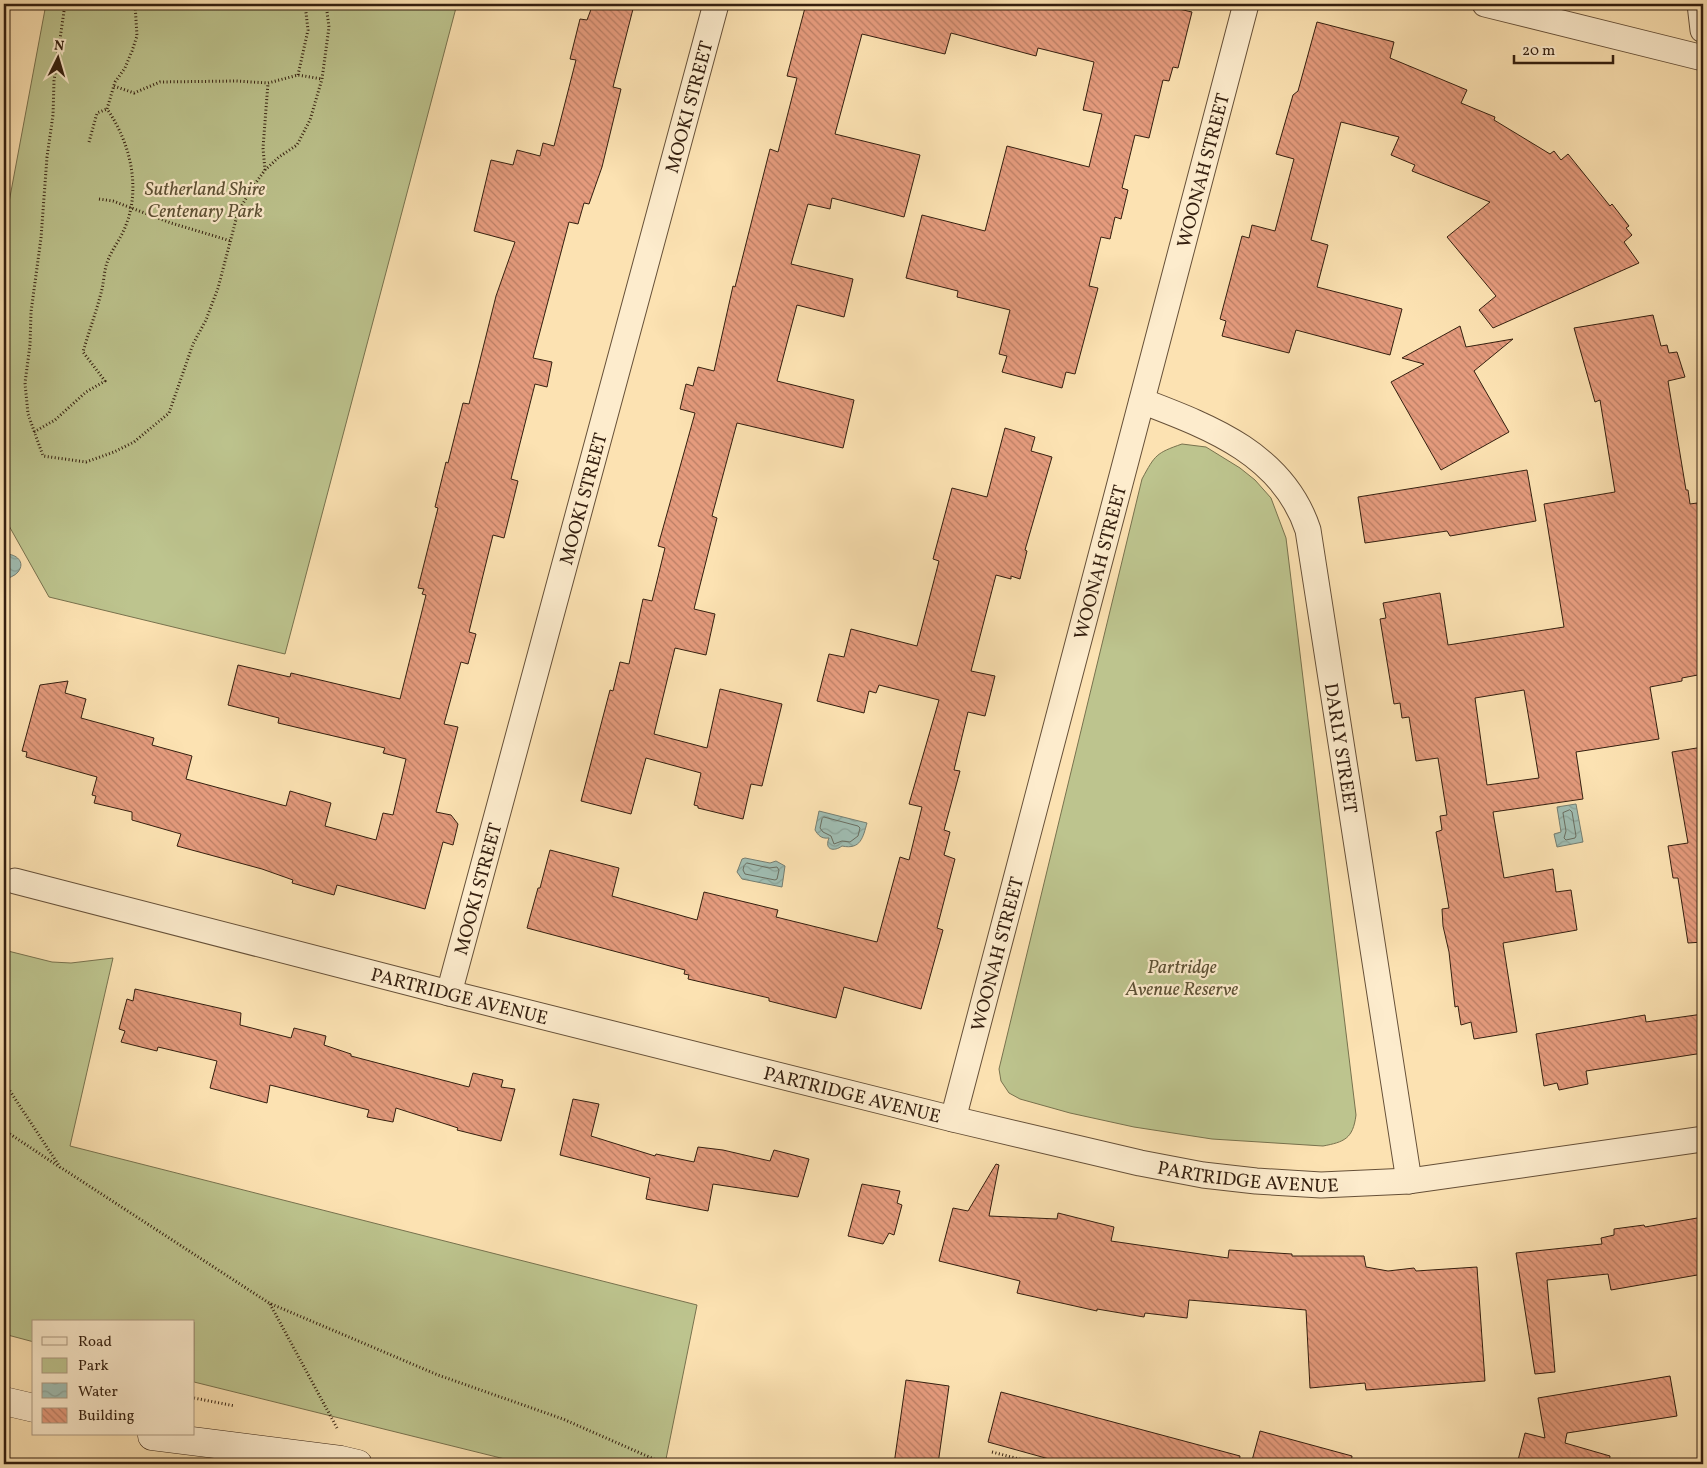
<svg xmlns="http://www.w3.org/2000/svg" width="1707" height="1468" font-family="Vollkorn,serif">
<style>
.green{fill:#bdc48e;stroke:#78724e}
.water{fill:url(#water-waves);stroke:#757e71}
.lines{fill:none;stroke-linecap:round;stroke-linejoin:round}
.shore{stroke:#6a6e60;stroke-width:1}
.building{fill:url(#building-back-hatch);stroke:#341f0f;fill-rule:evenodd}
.minor-casing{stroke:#665038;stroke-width:27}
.secondary-casing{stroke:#341f0f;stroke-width:29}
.path{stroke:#341f0f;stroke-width:3;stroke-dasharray:1 2.5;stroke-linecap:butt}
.minor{stroke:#fdeccd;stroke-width:25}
.secondary{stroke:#fdeccd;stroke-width:28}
.labels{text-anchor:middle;stroke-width:4.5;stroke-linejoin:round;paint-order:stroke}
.street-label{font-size:19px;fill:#341f0f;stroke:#fdeccd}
.park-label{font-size:19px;font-style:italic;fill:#5d5135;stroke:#fdeccd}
</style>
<defs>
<pattern id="water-waves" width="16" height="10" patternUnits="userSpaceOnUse" patternTransform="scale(1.25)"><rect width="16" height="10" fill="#a0bdb2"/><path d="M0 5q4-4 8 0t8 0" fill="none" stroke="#8aa298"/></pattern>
<pattern id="building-back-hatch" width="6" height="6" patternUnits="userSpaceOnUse" patternTransform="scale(1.25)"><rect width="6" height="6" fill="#e59b7d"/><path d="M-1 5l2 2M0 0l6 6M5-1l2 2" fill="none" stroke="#ba7e65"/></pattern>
</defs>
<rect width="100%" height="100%" fill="#fce2b2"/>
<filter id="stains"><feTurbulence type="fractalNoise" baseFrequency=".004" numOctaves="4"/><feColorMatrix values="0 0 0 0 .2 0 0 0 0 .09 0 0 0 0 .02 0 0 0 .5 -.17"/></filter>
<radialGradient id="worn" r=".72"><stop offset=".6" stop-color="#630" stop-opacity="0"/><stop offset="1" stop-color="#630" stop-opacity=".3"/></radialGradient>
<!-- green -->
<path class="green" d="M 46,4 L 457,4 L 285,654 L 49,597 L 4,517 L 4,229 Z
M 1182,444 L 1206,447 L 1240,468 L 1255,480 L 1271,498 L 1286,538 L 1356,1115 C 1353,1139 1344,1142 1323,1146 L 1212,1139 L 1134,1127 L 1070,1113 L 1020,1099 L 1009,1093 L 1001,1081 L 999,1069 L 1142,479 C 1155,455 1156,453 1182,444 Z
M 4,950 L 52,962 L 71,963 L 113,958 L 70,1146 L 697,1305 L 665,1464 L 525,1464 L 194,1382 L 194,1322 L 34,1322 L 34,1342 L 4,1334 Z"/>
<!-- water -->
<path class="water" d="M 6,554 C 16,554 26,562 18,572 C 15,576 8,578 4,580 L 4,555 Z
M 1576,804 L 1583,842 L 1557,847 L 1554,834 L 1561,832 L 1557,807 Z
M 819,811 L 867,823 C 863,837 861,850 842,846 C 834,852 824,850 829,838 C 821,839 818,835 815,830 Z
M 745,858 L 770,863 L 776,861 L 785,866 L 782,887 L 742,879 L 737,872 L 742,859 Z"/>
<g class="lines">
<!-- shore -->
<path class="shore" d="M 1570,810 L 1572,812 L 1576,836 L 1575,838 L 1566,840 L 1564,838 L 1566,831 L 1563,813 Z
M 824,817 L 858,826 L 860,828 L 858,836 L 850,842 L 842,841 L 834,844 L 831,836 L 823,832 L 820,828 L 822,819 Z
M 747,863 L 769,868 L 777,867 L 779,870 L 777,879 L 775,880 L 745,874 L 743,870 L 744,866 Z"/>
</g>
<!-- building -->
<path class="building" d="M 593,4 L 614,4 L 633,9 L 613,87 L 621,89 L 602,167 L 589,204 L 584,203 L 578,224 L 569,222 L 533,358 L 552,362 L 547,387 L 535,384 L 511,479 L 518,481 L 504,538 L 493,535 L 469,632 L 476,634 L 468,664 L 461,662 L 444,724 L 458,727 L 436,812 L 451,815 L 458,824 L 453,845 L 443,842 L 425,909 L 337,885 L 334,895 L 292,883 L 293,880 L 262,869 L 177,846 L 181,834 L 132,820 L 132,812 L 94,803 L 96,796 L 92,795 L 97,777 L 26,757 L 27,752 L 22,751 L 40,685 L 68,681 L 65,693 L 86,699 L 81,718 L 154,738 L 152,745 L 192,756 L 186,779 L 286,806 L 290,791 L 331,803 L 325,826 L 376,840 L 383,813 L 393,815 L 406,759 L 383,753 L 385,748 L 278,723 L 279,718 L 228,705 L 238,665 L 290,677 L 291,673 L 400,699 L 426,595 L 422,594 L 424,589 L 418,588 L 438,508 L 435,507 L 446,462 L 448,463 L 463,403 L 469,404 L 496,296 L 515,242 L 474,231 L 491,160 L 513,165 L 517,150 L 540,156 L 543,143 L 554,146 L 576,60 L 570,59 L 580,19 L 587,20 Z
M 806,4 L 1157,4 L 1192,12 L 1178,68 L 1173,67 L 1169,81 L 1163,80 L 1149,138 L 1135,135 L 1122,188 L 1128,190 L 1121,219 L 1115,217 L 1110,239 L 1101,237 L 1089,286 L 1098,288 L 1075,374 L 1066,372 L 1062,388 L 1002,372 L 1007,356 L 999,354 L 1010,310 L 957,297 L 958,291 L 906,278 L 922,215 L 985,231 L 1007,146 L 1089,167 L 1102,114 L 1083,110 L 1094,62 L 1038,48 L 1036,56 L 951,33 L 945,54 L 862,34 L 835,134 L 920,155 L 904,217 L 832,198 L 830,209 L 808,204 L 791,264 L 853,279 L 844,317 L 797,305 L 777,381 L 854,400 L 843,448 L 737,423 L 712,516 L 717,518 L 694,609 L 715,614 L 706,655 L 675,648 L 654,734 L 707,748 L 720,689 L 782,704 L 762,786 L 751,784 L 743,819 L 698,808 L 698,806 L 694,805 L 701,773 L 646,758 L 631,814 L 581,801 L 610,690 L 613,691 L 620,662 L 629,664 L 643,599 L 652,601 L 665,548 L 658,546 L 695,413 L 680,409 L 686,384 L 693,386 L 698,367 L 714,371 L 733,286 L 735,287 L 770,149 L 778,152 L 797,78 L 787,76 Z
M 1317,22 L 1394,42 L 1390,58 L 1467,90 L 1461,103 L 1495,117 L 1494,120 L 1550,154 L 1554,151 L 1561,160 L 1568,154 L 1610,206 L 1612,204 L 1629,226 L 1626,228 L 1632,235 L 1624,242 L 1639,263 L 1493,328 L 1479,310 L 1496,296 L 1447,237 L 1490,202 L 1412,171 L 1415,165 L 1391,155 L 1399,137 L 1341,122 L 1311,240 L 1328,245 L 1317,287 L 1402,309 L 1390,355 L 1296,330 L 1289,353 L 1222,336 L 1226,321 L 1220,319 L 1242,236 L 1249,238 L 1252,225 L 1275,231 L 1294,159 L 1276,154 L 1293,95 L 1298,91 Z
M 1653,315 L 1661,346 L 1667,345 L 1669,353 L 1677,352 L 1685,377 L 1668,381 L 1686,490 L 1688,490 L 1690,504 L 1697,503 L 1703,541 L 1703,674 L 1682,678 L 1682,681 L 1650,687 L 1659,739 L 1576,752 L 1583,799 L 1493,812 L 1504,878 L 1553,869 L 1556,892 L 1571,890 L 1577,930 L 1503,943 L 1517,1032 L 1474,1039 L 1471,1022 L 1461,1025 L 1458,1006 L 1455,1007 L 1449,952 L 1443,926 L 1442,909 L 1449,908 L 1436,832 L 1442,830 L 1440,816 L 1447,815 L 1438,758 L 1416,761 L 1409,717 L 1402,718 L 1400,703 L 1394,704 L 1380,619 L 1386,618 L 1383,603 L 1440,593 L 1448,645 L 1564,627 L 1544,504 L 1615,492 L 1600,400 L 1595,402 L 1574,328 ZM 1524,690 L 1539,778 L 1487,785 L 1475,698 Z
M 1460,326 L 1466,347 L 1513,339 L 1474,371 L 1509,432 L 1441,470 L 1391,382 L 1424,364 L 1402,358 Z
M 1005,428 L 1035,437 L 1031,451 L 1052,457 L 1025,550 L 1027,551 L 1020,579 L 1011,576 L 1011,579 L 996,575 L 971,671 L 995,676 L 985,716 L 968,712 L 954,770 L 960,771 L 944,830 L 950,832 L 944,855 L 955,859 L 937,928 L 943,930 L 921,1009 L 844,987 L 836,1018 L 769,1001 L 769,998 L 688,979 L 689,975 L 684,974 L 685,970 L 527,928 L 538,888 L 540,888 L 550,850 L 619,868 L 612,896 L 697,920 L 704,892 L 778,910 L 776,917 L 877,942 L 900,857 L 909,860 L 922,807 L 909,804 L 939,700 L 879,685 L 876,693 L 869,691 L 864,713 L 817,701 L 829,654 L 844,657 L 851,629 L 917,646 L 939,561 L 933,559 L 952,488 L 987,497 Z
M 1527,470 L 1536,521 L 1450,536 L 1447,531 L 1365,543 L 1358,497 Z
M 1703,747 L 1703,942 L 1688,943 L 1678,878 L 1673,878 L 1668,846 L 1688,843 L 1672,752 Z
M 135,989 L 241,1013 L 240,1025 L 291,1038 L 294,1028 L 326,1036 L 324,1045 L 351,1054 L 351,1056 L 469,1087 L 473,1073 L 503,1080 L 501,1087 L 515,1089 L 501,1141 L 457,1130 L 458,1128 L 396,1108 L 393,1122 L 367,1117 L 369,1110 L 270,1085 L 267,1103 L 210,1088 L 217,1061 L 158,1047 L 157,1051 L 121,1042 L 125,1031 L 119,1029 L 127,999 L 133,1001 Z
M 1703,1014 L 1703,1053 L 1586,1071 L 1588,1084 L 1559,1090 L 1557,1083 L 1544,1086 L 1536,1034 L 1645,1015 L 1646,1022 Z
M 573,1099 L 599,1104 L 591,1136 L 655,1156 L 656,1154 L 694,1162 L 698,1147 L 723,1150 L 770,1161 L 774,1150 L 809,1159 L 798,1197 L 713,1184 L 708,1211 L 646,1199 L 650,1178 L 560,1155 Z
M 996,1164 L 999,1165 L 989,1216 L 1057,1219 L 1058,1213 L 1114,1227 L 1111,1241 L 1228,1258 L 1229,1250 L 1292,1254 L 1292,1256 L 1364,1256 L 1366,1267 L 1388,1271 L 1414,1268 L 1416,1271 L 1477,1267 L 1485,1381 L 1366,1390 L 1365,1383 L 1310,1388 L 1306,1310 L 1189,1300 L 1187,1318 L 1145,1313 L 1144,1317 L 1097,1309 L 1097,1311 L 1017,1293 L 1020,1281 L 939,1261 L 953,1208 L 968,1211 Z
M 862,1184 L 900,1191 L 897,1203 L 902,1205 L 894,1235 L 889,1233 L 883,1244 L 848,1236 Z
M 1703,1217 L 1703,1274 L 1611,1290 L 1608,1274 L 1547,1280 L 1555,1372 L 1535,1374 L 1516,1253 L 1602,1244 L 1601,1238 L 1614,1235 L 1614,1229 L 1644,1225 L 1645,1227 Z
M 1670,1376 L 1677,1416 L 1567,1433 L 1565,1443 L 1610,1456 L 1609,1464 L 1517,1464 L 1525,1433 L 1545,1438 L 1538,1398 Z
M 906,1380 L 949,1386 L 938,1464 L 894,1464 Z
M 1001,1392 L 1240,1456 L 1239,1464 L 1067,1464 L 988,1442 Z
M 1260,1431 L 1352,1456 L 1351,1464 L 1251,1464 Z"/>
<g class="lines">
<!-- minor casing -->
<g class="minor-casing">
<g id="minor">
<path d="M 1485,4 L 1703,58"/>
<path d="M 1700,4 L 1703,30"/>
<path id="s1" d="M 1142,401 C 1210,427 1283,454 1308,530 L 1409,1181"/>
<path id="s2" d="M 15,881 L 449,993 L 953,1119 L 1140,1163 L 1203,1175 L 1256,1181 L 1321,1185 L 1409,1181 L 1703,1139"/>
<path id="s3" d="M 449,993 L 716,4"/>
<path id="s4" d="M 953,1119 L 1246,4"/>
</g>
</g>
<!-- secondary casing -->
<g class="secondary-casing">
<path id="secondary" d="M 4,1401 L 34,1408
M 152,1436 L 341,1460 L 358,1464"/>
</g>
<!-- path -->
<path class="path" d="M 65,4 L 54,81 L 53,115 L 47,157 L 41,238 L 31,312 L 30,345 L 25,383 L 28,414 L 43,456 L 86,462 L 114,452 L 134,442 L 169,413 L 193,344 L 206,320 L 218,288 L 238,212 L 252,188 L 265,170 L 279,157 L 297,145 L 310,120 L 322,79 L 329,27 L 326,4
M 298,75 L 308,30 L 305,4
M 114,86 L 134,93 L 160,82 L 236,81 L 268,83 L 298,75 L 322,79
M 89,142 L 97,113 L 107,109
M 265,170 L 263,148 L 268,83
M 99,199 L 113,201 L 171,223 L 231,241
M 34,432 L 55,420 L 86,392 L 105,381 L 83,352 C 89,331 97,310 102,289 C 104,281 104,271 107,263 C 111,250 121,239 126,225 C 141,187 130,142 107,109 L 115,82 L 125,68 L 132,51 L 137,36 L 135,4
M 4,1082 L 60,1167 L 269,1303 L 438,1375 L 563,1419 L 665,1464
M 4,1130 L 58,1166
M 270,1304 L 337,1428
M 194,1398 L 235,1406
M 992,1452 L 1038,1464"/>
<!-- minor -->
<use href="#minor" class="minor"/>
<!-- secondary -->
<use href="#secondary" class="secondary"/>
</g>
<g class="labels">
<!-- street labels -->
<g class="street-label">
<text dy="7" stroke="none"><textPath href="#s3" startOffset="918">MOOKI STREET</textPath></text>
<text dy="7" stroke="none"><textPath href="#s4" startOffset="981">WOONAH STREET</textPath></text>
<text dy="7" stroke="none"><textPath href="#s3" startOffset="512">MOOKI STREET</textPath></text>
<text dy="7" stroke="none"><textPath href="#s4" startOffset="576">WOONAH STREET</textPath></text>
<text dy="7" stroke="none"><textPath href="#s1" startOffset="439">DARLY STREET</textPath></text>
<text dy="7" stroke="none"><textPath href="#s3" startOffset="108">MOOKI STREET</textPath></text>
<text dy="7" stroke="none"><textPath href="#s4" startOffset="171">WOONAH STREET</textPath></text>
<text dy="7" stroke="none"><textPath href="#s2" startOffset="459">PARTRIDGE AVENUE</textPath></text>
<text dy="7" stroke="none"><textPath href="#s2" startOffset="864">PARTRIDGE AVENUE</textPath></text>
<text dy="7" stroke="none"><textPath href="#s2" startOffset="1269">PARTRIDGE AVENUE</textPath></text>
</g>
<!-- park labels -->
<g class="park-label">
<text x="205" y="195">Sutherland Shire<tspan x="205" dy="22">Centenary Park</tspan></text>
<text x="1182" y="973">Partridge<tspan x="1182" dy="22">Avenue Reserve</tspan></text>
</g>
</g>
<!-- margin -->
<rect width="1707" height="1468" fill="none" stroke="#fce2b2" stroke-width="20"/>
<rect x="5" y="5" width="1697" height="1458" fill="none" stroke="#341f0f" stroke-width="2.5"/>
<rect x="10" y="10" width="1687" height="1448" fill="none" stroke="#341f0f"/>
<!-- legend -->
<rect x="32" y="1320" width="162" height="115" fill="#fdeccd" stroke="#ad9a81"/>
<rect x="42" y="1337" width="25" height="8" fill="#fdeccd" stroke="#ad9a81"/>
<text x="78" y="1346" font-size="15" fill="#341f0f">Road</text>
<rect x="42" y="1358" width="25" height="15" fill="#bdc48e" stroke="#ad9a81"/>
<text x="78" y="1370" font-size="15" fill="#341f0f">Park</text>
<rect x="42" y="1383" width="25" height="15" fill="url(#water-waves)" stroke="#ad9a81"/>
<text x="78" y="1396" font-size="15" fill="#341f0f">Water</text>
<rect x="42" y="1408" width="25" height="15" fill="url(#building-back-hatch)" stroke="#ad9a81"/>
<text x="78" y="1420" font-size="15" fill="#341f0f">Building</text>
<!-- north arrow -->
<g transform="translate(58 58) rotate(5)" stroke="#fdeccd" stroke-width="4" paint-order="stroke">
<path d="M0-4L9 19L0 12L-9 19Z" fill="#341f0f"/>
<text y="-8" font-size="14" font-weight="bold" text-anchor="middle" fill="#341f0f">N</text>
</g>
<!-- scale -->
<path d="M1514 55v8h99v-8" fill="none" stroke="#341f0f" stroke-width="2.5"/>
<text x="1522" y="55" font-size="15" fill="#341f0f" stroke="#fdeccd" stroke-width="4" paint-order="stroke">20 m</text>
<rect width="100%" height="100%" filter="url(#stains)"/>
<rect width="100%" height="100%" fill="url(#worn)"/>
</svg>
